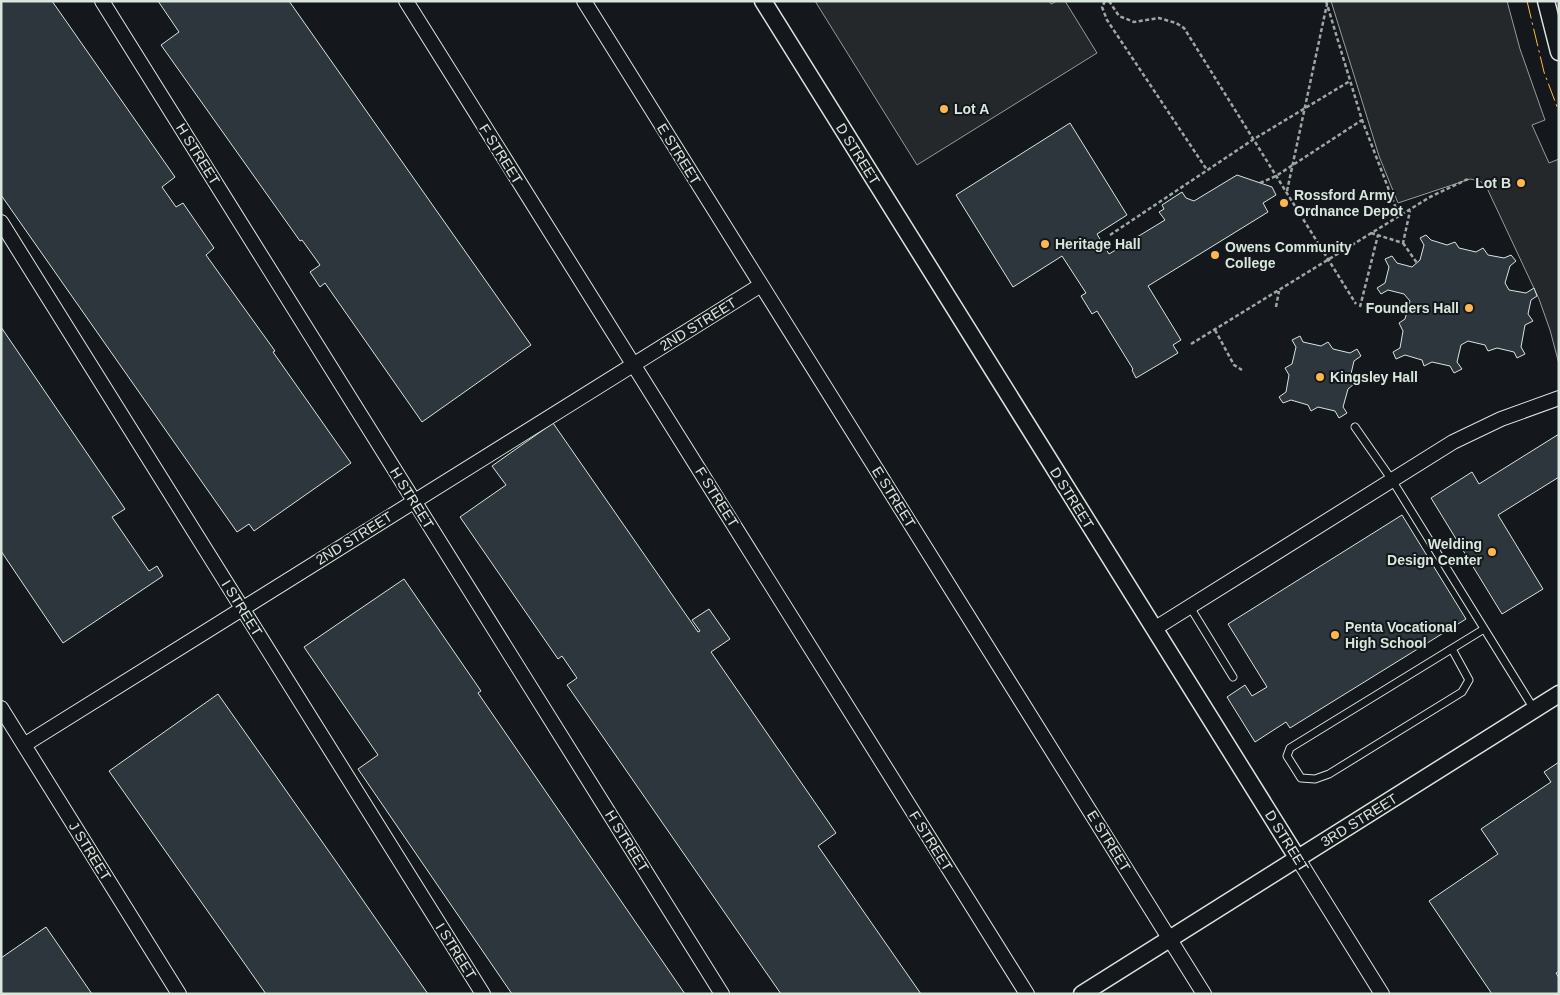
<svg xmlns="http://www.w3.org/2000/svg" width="1560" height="995" font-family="Arial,sans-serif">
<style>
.parking{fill:#24282b;stroke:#939e99}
.building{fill:#2c363c;stroke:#d8e6dc}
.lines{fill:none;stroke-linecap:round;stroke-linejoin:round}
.service-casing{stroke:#d8e6dc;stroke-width:9}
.minor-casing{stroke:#d8e6dc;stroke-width:16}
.tertiary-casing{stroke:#d8e6dc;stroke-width:19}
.path{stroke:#9da8a2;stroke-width:2.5;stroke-dasharray:4 2.5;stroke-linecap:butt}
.service{stroke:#14181c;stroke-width:7}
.minor{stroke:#14181c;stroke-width:14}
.tertiary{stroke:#14181c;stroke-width:16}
.power{stroke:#ffb74d;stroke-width:1;stroke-dasharray:18 4 2.5 4;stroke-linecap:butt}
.poi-dot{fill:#ffb74d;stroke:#14181c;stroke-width:2}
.labels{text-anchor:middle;stroke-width:4;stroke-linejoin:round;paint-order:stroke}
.poi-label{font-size:14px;font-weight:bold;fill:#d8e6dc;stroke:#14181c;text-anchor:start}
.street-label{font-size:14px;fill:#d8e6dc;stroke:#14181c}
</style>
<rect width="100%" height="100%" fill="#14181c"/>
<!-- parking -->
<path class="parking" d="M 815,1 L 1049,1 L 1051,4 L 1057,1 L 1065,1 L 1097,53 L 917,165 Z
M 1331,1 L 1507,1 L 1520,49 L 1545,120 L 1532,125 L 1549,163 L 1559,159 L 1559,364 L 1550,330 L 1539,299 L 1486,186 L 1480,181 L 1470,179 L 1398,203 L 1379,156 Z"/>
<!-- building -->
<path class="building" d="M 1,1 L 52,1 L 175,177 L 162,187 L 176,207 L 183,203 L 214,248 L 206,255 L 275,351 L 273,352 L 351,463 L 254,531 L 249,524 L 237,532 L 1,195 Z
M 158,1 L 289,1 L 531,345 L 422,422 L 325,283 L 320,287 L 310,272 L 320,265 L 302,240 L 300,241 L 161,45 L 179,32 Z
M 1070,123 L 1127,215 L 1097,234 L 1109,254 L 1165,220 L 1159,212 L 1164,209 L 1162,205 L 1182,192 L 1186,198 L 1194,201 L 1237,175 L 1272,187 L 1276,195 L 1263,203 L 1268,212 L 1148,286 L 1181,340 L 1173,345 L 1178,353 L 1136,378 L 1132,370 L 1133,369 L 1097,311 L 1092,314 L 1081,296 L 1086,293 L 1062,256 L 1013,287 L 956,195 Z
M 1426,235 L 1431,240 L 1447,245 L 1455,242 L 1459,248 L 1476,252 L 1483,248 L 1488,255 L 1504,258 L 1511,255 L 1516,261 L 1510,266 L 1505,283 L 1509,290 L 1526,293 L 1534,288 L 1537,296 L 1531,300 L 1528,314 L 1533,321 L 1525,325 L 1521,347 L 1525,354 L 1517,358 L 1514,352 L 1497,348 L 1488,351 L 1485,345 L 1468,341 L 1461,345 L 1457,362 L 1462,369 L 1454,373 L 1450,366 L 1432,362 L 1424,366 L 1422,360 L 1405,355 L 1396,359 L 1393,352 L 1400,348 L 1403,331 L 1399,323 L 1405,319 L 1410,301 L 1404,294 L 1388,290 L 1381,294 L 1377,288 L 1385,283 L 1389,267 L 1385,259 L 1392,256 L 1397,263 L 1412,267 L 1420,260 L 1424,245 L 1420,238 Z
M 1,327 L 125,509 L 112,517 L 149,571 L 157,566 L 163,576 L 63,643 L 1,551 Z
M 1300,336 L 1303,342 L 1321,346 L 1328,342 L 1333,349 L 1350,353 L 1357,349 L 1361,356 L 1354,361 L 1350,378 L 1354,384 L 1348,389 L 1343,407 L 1347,413 L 1339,418 L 1335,411 L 1318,407 L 1311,411 L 1308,405 L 1291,400 L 1283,403 L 1279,397 L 1286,392 L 1289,375 L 1285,368 L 1292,364 L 1296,347 L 1292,340 Z
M 553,423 L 698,632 L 700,631 L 692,620 L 709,609 L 730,639 L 711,652 L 836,833 L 818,846 L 921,994 L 781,994 L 567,685 L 577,678 L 562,656 L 558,659 L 460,517 L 506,485 L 492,466 Z
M 1559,434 L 1559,477 L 1498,515 L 1543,589 L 1502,614 L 1431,498 L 1472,472 L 1479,484 Z
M 1402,515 L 1466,619 L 1290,728 L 1286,722 L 1255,742 L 1227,697 L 1245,685 L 1252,696 L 1267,687 L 1228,624 Z
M 404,579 L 481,691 L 478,693 L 685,994 L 512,994 L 358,769 L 378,755 L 304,647 Z
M 218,694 L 335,860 L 428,994 L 266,994 L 109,771 Z
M 1559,762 L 1559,971 L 1556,973 L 1559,978 L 1559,994 L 1492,994 L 1429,901 L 1498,854 L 1481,829 L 1551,782 L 1544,772 Z
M 46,927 L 92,994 L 1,994 L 1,958 Z"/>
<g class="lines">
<!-- service casing -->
<g class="service-casing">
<path id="service" d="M 1355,427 L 1392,480 L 1534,709
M 1190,607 L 1233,677
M 1452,649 L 1469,680 L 1462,692 L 1329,774 L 1315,779 L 1301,778 L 1287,756 L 1290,748 L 1484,629"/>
</g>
<!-- minor casing -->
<g class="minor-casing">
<path id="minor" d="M 102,1 L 722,994
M 406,1 L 1027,994
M 584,1 L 1204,994
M 1,222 L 483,994
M 1154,629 L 1453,442 L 1501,419 L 1559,398
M 1,708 L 179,994
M 24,745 L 761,285
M 1298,859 L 1382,994"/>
</g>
<!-- tertiary casing -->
<g class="tertiary-casing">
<path id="tertiary" d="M 763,1 L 1298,859
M 1546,1 L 1559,52
M 1082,994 L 1559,694"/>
</g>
<!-- path -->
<path class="path" d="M 1105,1 L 1102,7 L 1107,20 L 1207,170
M 1109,1 L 1119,16 L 1134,22 L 1159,18 L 1176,23 L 1184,28 L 1356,304
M 1326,1 L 1362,120 L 1399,216
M 1260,183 L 1276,176 L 1362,120
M 1287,191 L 1327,4
M 1371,233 L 1403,243 L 1410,211
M 1110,235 L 1254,139 L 1350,81
M 1403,243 L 1417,263
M 1276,307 L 1279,291
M 1360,307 L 1378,235
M 1215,330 L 1234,365 L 1242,370
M 1191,344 L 1430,197 L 1470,178"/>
<!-- service -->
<use href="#service" class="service"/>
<!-- minor -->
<use href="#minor" class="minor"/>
<!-- tertiary -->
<use href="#tertiary" class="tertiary"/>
<!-- power -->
<path class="power" d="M 1527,1 L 1544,72 L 1559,112"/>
</g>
<!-- markers -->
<g class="poi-dot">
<circle cx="944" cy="109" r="5"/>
<circle cx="1521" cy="183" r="5"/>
<circle cx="1284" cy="203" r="5"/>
<circle cx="1045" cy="244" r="5"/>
<circle cx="1215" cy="255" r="5"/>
<circle cx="1469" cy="308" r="5"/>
<circle cx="1320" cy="377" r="5"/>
<circle cx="1492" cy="552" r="5"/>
<circle cx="1335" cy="635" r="5"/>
</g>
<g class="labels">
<!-- poi labels -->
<g class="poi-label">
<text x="954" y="114">Lot A</text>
<text x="1511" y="188" text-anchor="end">Lot B</text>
<text x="1294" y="200">Rossford Army<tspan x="1294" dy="16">Ordnance Depot</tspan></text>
<text x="1055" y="249">Heritage Hall</text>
<text x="1225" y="252">Owens Community<tspan x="1225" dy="16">College</tspan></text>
<text x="1459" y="313" text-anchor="end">Founders Hall</text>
<text x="1330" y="382">Kingsley Hall</text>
<text x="1482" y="549" text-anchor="end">Welding<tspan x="1482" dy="16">Design Center</tspan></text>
<text x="1345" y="632">Penta Vocational<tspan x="1345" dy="16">High School</tspan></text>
</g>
<!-- street labels -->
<g class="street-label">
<text transform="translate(198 154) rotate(58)" y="5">H STREET</text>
<text transform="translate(501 154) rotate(58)" y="5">F STREET</text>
<text transform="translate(679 154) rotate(58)" y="5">E STREET</text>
<text transform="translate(858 154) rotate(58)" y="5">D STREET</text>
<text transform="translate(698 324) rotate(-32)" y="5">2ND STREET</text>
<text transform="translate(717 497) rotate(58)" y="5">F STREET</text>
<text transform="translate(894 497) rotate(58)" y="5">E STREET</text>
<text transform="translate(412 498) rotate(58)" y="5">H STREET</text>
<text transform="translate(1072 498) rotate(58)" y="5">D STREET</text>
<text transform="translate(354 538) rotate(-32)" y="5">2ND STREET</text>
<text transform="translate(242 608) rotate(58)" y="5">I STREET</text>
<text transform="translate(1359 820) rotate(-32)" y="5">3RD STREET</text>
<text transform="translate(627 841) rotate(58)" y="5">H STREET</text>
<text transform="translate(931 841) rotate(58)" y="5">F STREET</text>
<text transform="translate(1109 841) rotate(58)" y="5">E STREET</text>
<text transform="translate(1287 841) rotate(58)" y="5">D STREET</text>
<text transform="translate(90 851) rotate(58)" y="5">J STREET</text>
<text transform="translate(456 951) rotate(58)" y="5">I STREET</text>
</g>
</g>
<!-- border -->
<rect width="1560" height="995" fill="none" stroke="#d8e6dc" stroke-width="5"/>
</svg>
